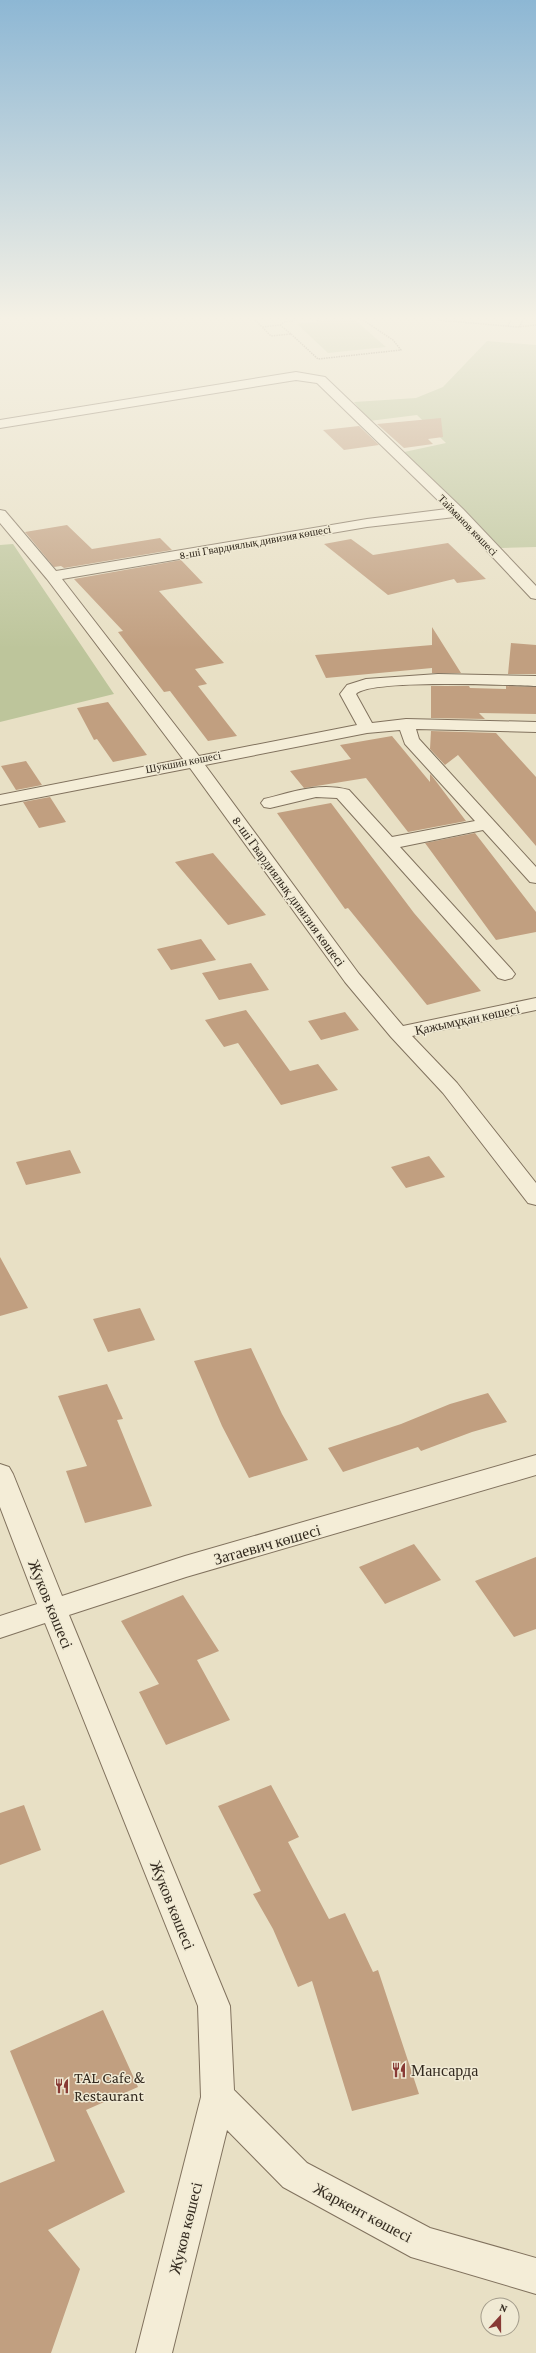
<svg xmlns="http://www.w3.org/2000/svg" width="536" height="2353" font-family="'Crimson Pro',serif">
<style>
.green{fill:#bdc59b}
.building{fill:#c19f80}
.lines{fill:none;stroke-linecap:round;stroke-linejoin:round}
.minor-casing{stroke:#81725e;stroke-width:2}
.path{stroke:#81725e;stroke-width:1.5;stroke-dasharray:1.5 1;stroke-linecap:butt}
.minor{fill:#f4edd7;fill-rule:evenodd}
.labels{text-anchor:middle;stroke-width:3;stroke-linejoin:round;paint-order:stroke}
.far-street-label{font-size:11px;fill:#332a1f;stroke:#f0ead4}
.street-label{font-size:13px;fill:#332a1f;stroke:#f0ead4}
.near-street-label{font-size:16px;fill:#332a1f;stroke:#f0ead4}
.near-poi-label{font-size:16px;fill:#332a1f;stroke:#f0ead4;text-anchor:start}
</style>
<rect width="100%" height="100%" fill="#e8e0c5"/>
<!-- green -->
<path class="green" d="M 329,320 L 355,320 L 386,347 L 328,353 L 297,324 Z
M 487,341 L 536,345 L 536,547 L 501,548 L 395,454 L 446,443 L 417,415 L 369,421 L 354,402 L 416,398 L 443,387 Z
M 13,544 L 114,694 L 0,722 L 0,545 Z"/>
<!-- building -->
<path class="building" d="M 441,418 L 443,437 L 428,439 L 433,444 L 404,448 L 377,424 Z
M 359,426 L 379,445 L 344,450 L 323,430 Z
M 67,525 L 92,549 L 160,538 L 172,550 L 64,568 L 61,566 L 54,567 L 25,532 Z
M 351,539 L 373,555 L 448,543 L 486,579 L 457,583 L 454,579 L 388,595 L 324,544 Z
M 181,560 L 203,583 L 159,591 L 224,663 L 195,669 L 207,684 L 198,686 L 237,736 L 208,741 L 170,691 L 164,692 L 118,632 L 123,631 L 74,579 Z
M 432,627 L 461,673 L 432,673 L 432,668 L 326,678 L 315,655 L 432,645 Z
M 511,643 L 536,645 L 536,674 L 508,674 Z
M 431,686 L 469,686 L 470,688 L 506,689 L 506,686 L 536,687 L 536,714 L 479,713 L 485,719 L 431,718 Z
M 108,702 L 147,755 L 113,762 L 97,739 L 94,740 L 77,708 Z
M 431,731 L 496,733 L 536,777 L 536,846 L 458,755 L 445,765 L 430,749 Z
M 392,736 L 430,782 L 430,774 L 432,776 L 466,821 L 408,832 L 366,778 L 304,788 L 290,771 L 351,759 L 340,745 Z
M 26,761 L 42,785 L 16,790 L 1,766 Z
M 50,797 L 66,822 L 39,828 L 23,802 Z
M 331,803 L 414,913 L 481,991 L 427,1005 L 348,908 L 345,909 L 277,813 Z
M 475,833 L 536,912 L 536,932 L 496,940 L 425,843 Z
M 213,853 L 266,915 L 228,925 L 175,862 Z
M 201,939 L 216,960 L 171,970 L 157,949 Z
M 251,963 L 269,990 L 219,1000 L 202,973 Z
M 246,1010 L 290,1071 L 318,1064 L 338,1090 L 281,1105 L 238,1043 L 224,1047 L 205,1020 Z
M 345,1012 L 359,1030 L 321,1040 L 308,1021 Z
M 70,1150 L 81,1173 L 26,1185 L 16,1162 Z
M 429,1156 L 445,1177 L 406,1188 L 391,1167 Z
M 0,1257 L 28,1308 L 0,1316 Z
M 140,1308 L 155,1340 L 108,1352 L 93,1319 Z
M 251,1348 L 282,1414 L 308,1460 L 249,1478 L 222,1426 L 194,1361 Z
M 107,1384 L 123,1419 L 117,1420 L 152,1506 L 85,1523 L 66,1471 L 87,1466 L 58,1396 Z
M 488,1393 L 507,1422 L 472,1432 L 421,1451 L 418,1447 L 343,1472 L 328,1448 L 401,1424 L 450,1404 Z
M 414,1544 L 441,1580 L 385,1604 L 359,1567 Z
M 536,1557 L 536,1629 L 514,1637 L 475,1581 Z
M 183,1595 L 219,1651 L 197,1660 L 230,1720 L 166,1745 L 139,1692 L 159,1684 L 121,1621 Z
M 271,1785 L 299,1837 L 288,1842 L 329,1919 L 345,1913 L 373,1972 L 378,1970 L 419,2094 L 352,2111 L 312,1981 L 298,1987 L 273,1929 L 253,1894 L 261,1891 L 218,1806 Z
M 24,1805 L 41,1850 L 0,1865 L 0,1813 Z
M 103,2010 L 138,2087 L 86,2110 L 125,2192 L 48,2230 L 80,2269 L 51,2353 L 0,2353 L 0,2183 L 55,2161 L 10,2051 Z"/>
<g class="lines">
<!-- minor casing -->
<g class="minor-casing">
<path id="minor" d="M 296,372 L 325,377 L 463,509 L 536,586 L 536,599 L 531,598 L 455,517 L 367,527 L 62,579 L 199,756 L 357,725 L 340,694 L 347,685 L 366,679 L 438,674 L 536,676 L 536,686 C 510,685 369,679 356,694 L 372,723 L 406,719 L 536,722 L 536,732 L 416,729 L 419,739 L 536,867 L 536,883 L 530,882 L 483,830 L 400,847 L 512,970 L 515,974 L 512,978 L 505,980 L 498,978 L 337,798 L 316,797 L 270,808 L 264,807 L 261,803 L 264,799 C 293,792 319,782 349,790 L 392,837 L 475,821 L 405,744 L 400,730 L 367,733 L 205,765 L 359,974 L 403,1026 L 536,998 L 536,1010 L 412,1036 L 457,1083 L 536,1183 L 536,1205 L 528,1203 L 443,1093 L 391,1037 L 345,982 L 190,768 L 0,805 L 0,795 L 183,759 L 47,579 L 0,523 L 0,510 L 5,511 L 56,571 L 367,519 L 447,509 L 317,383 L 296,380 L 0,428 L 0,420 Z
M 536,1455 L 536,1475 L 186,1577 L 69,1615 L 230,2006 L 234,2090 L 307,2163 L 430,2228 L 536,2258 L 536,2294 L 411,2257 L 283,2187 L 227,2130 L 172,2353 L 136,2353 L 201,2097 L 198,2006 L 45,1623 L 0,1638 L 0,1616 L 37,1604 L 0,1507 L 0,1464 L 9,1467 L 13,1474 L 62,1596 L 185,1556 Z"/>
</g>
<!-- path -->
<path class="path" d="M 255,320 L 262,327
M 317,320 L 319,321
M 438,320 L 517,327 L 536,325
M 280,325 L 291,334 L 271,336 L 262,327 Z
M 280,325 L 284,322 L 298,320
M 508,326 L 511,320
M 519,327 L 523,320
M 291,334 L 318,359 L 401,350 L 393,340 L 363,320"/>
<!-- minor -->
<use href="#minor" class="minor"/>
</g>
<!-- sky -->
<linearGradient id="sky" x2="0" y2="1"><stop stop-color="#8db7d4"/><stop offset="0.49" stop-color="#f5f1e5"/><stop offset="1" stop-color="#f5f1e5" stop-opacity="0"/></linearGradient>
<rect width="536" height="649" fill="url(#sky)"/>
<!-- icons -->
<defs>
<g id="restaurant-bare" transform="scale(1.2)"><path d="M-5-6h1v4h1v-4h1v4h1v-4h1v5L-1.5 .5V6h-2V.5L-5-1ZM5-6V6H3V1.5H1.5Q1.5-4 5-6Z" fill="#883a35" stroke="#f0ead4" stroke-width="2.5" paint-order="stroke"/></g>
</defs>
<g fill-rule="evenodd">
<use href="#restaurant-bare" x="399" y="2070"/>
<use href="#restaurant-bare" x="62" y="2086"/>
</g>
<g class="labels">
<!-- far-street labels -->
<g class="far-street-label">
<text transform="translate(468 525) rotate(46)" y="4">Тайманов көшесі</text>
<text transform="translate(255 542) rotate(-10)" y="4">8-ші Гвардиялық дивизия көшесі</text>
<text transform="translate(183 762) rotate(-11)" y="4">Шукшин көшесі</text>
</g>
<!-- street labels -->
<g class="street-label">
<text transform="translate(289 891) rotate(54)" y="5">8-ші Гвардиялық дивизия көшесі</text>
<text transform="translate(467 1019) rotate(-12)" y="5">Қажымұқан көшесі</text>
</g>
<!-- near-street labels -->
<g class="near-street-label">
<text transform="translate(267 1544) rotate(-16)" y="6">Затаевич көшесі</text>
<text transform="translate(51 1604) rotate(68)" y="6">Жуков көшесі</text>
<text transform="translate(173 1905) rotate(68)" y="6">Жуков көшесі</text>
<text transform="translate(363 2212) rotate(28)" y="6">Жаркент көшесі</text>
<text transform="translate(185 2228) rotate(-76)" y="6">Жуков көшесі</text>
</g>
<!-- near-poi labels -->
<g class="near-poi-label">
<text x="411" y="2076">Мансарда</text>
<text x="74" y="2083">TAL Cafe &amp;<tspan x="74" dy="18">Restaurant</tspan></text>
</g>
</g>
<!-- north arrow -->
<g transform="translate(500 2317) rotate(21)"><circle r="19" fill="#f0ead4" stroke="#a49d8c"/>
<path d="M0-3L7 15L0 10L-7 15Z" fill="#883a35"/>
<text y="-6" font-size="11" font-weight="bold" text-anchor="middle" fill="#332a1f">N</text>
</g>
</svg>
